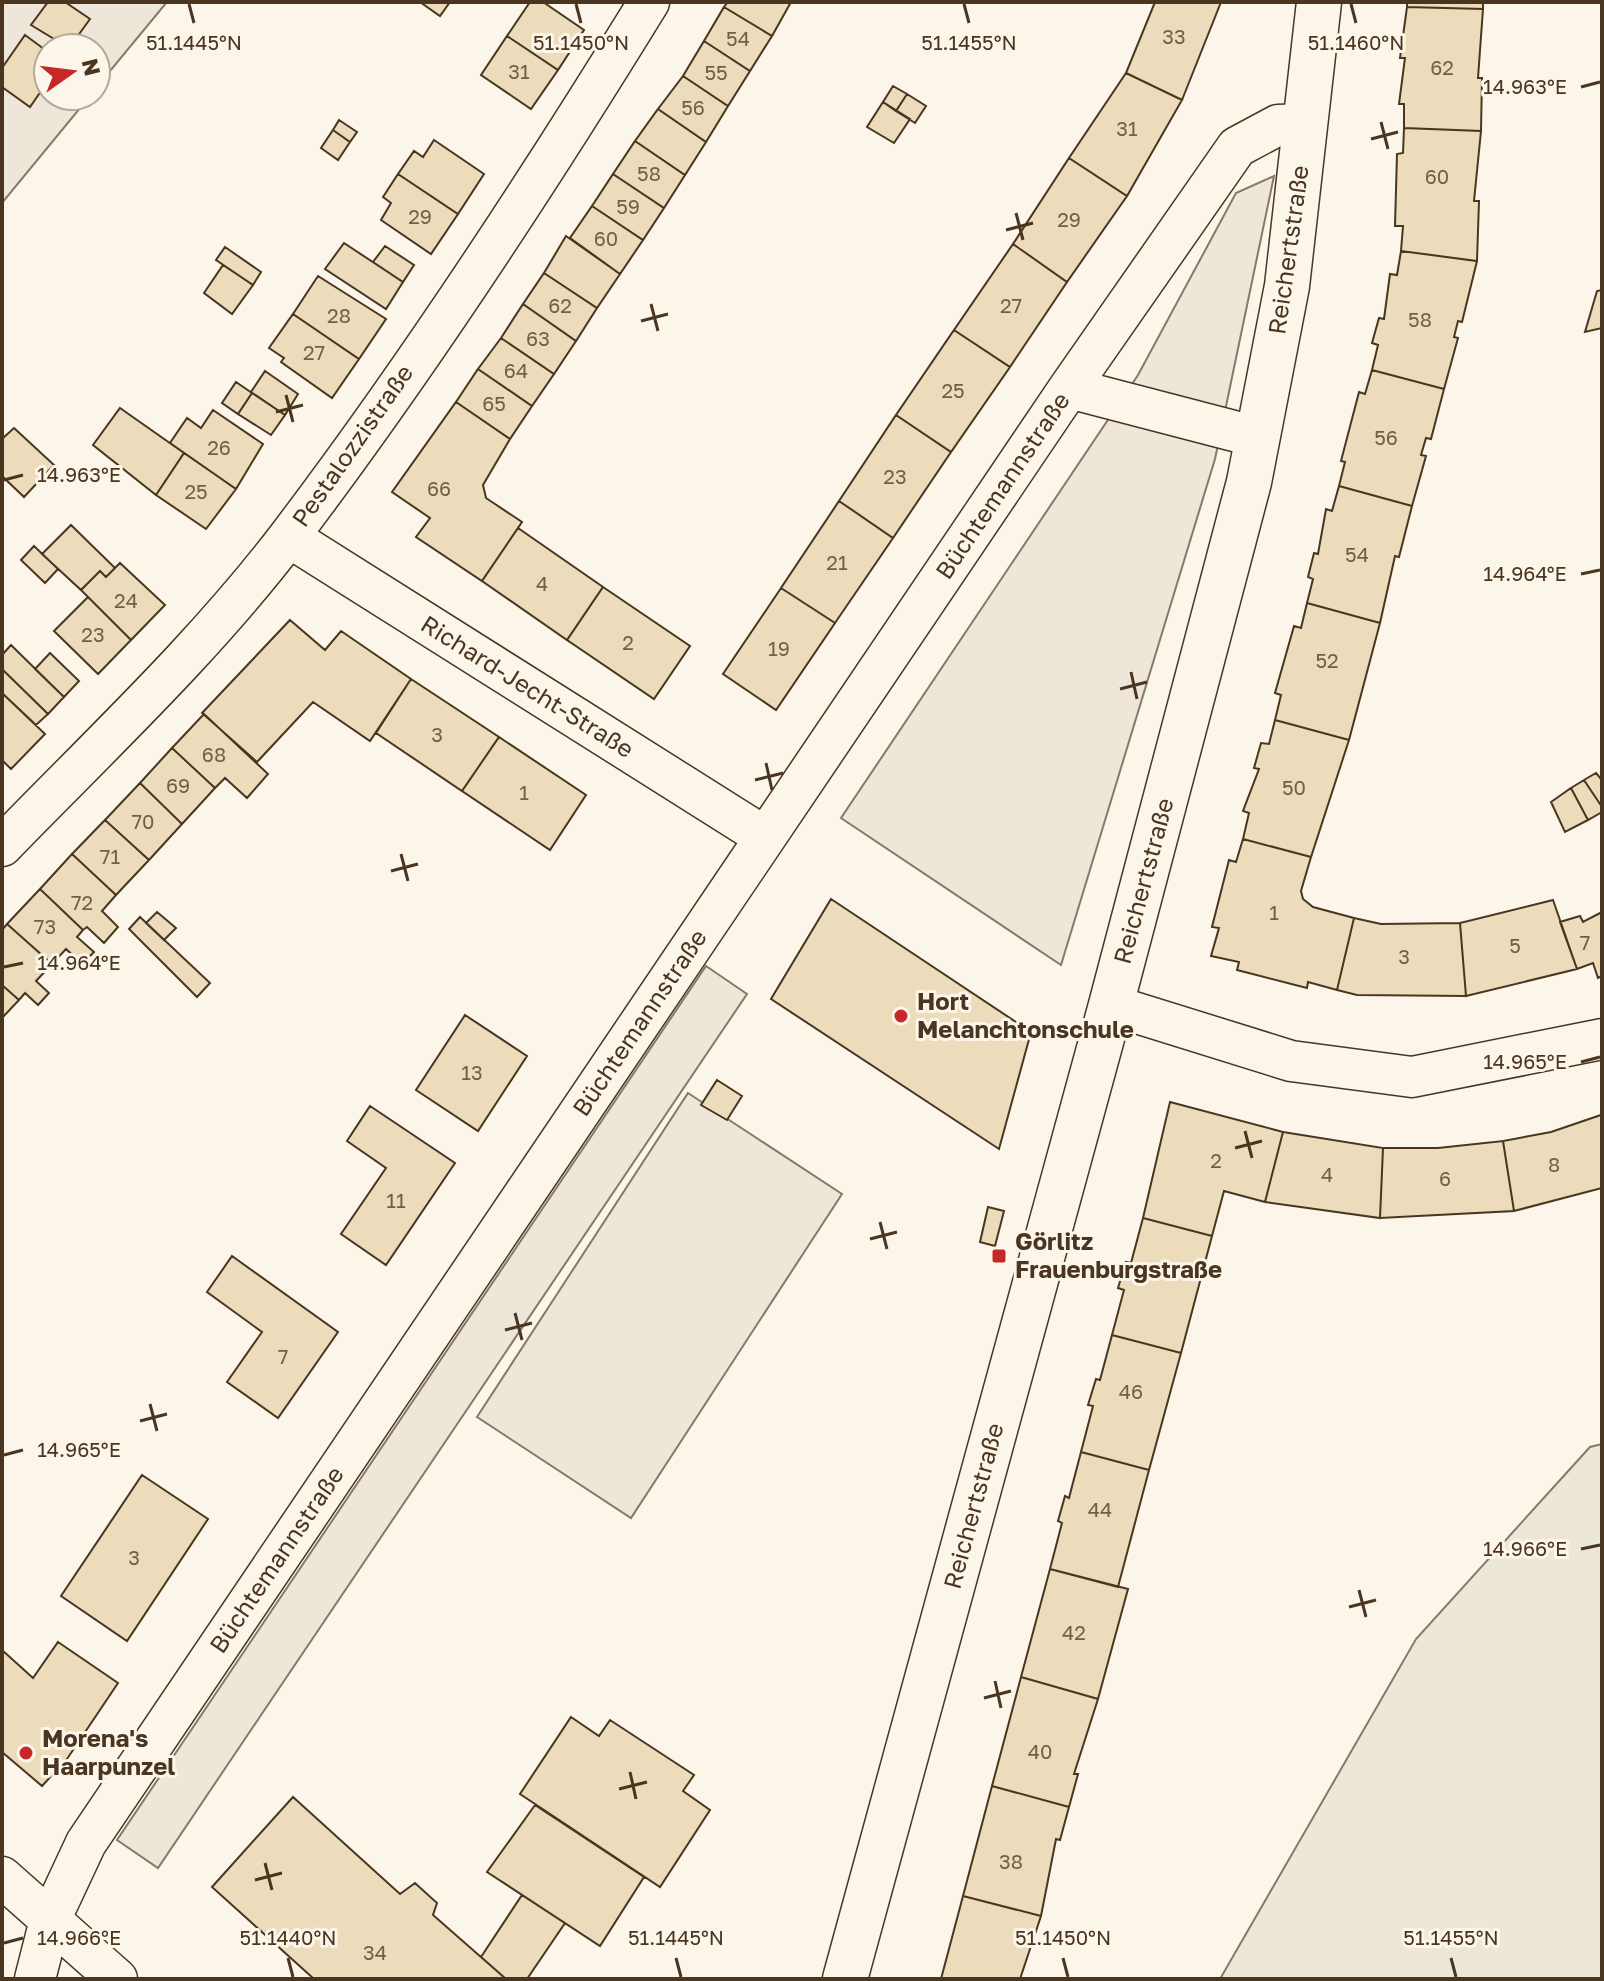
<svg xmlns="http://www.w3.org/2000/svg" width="1604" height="1981" font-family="'Golos Text',sans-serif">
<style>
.green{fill:#ede6d9;stroke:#887966;stroke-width:2}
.parking{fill:#ede7d9;stroke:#887966;stroke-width:2}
.building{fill:#ecdcbc;stroke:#4a3520;stroke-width:2}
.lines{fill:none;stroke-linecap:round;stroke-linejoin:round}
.street-casing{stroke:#4a3520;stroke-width:43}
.primary-casing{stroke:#4a3520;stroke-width:47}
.street{stroke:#fbf6e9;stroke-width:40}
.primary{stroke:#fbf6e9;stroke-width:44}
.ticks{fill:none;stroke:#4a3520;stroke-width:3}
.poi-dot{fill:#c62828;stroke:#fbf6e9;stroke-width:3}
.labels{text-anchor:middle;stroke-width:6;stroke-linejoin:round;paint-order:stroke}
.number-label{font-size:20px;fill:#725f47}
.street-label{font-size:24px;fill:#4a3520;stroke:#fbf6e9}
.poi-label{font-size:24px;font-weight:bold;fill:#4a3520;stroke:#fbf6e9;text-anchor:start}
.ticks-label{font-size:20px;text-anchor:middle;fill:#4a3520;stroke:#fbf6e9;stroke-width:6;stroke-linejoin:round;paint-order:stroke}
</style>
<rect width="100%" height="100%" fill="#fbf6e9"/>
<!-- green -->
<path class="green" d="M 2,2 L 167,2 L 96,88 L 96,48 L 48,48 L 48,96 L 90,96 L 2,203 Z
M 1274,176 L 1215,459 L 1061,965 L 841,818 L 1138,375 L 1236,193 Z
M 688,1093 L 842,1194 L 631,1518 L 477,1417 Z"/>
<!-- parking -->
<path class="parking" d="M 706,966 L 747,994 L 158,1868 L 117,1840 Z
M 1602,1444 L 1602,1979 L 1220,1979 L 1416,1639 L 1590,1447 Z"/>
<!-- building -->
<path class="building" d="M 48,2 L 65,2 L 90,19 L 69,48 L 31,25 Z
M 420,2 L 450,2 L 440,16 Z
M 530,2 L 543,2 L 584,30 L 558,70 L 507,36 Z
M 728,2 L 791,2 L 772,36 L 724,7 Z
M 1155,2 L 1221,2 L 1182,100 L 1126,73 Z
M 1407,2 L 1483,2 L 1483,9 L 1407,7 Z
M 724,7 L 772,36 L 750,71 L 704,41 Z
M 1407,7 L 1483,9 L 1478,78 L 1482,78 L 1481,131 L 1404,128 L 1404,104 L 1399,104 L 1405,58 L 1400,58 Z
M 25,35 L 48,52 L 48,81 L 30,107 L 2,87 L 2,68 Z
M 507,36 L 558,70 L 531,109 L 481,75 Z
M 704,41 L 750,71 L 728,106 L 683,76 Z
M 1126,73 L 1182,100 L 1127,196 L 1069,158 Z
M 683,76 L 728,106 L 706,142 L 658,109 Z
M 893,86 L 907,94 L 896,111 L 883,102 Z
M 907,94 L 926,106 L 915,123 L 896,111 Z
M 883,102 L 910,119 L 894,143 L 867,127 Z
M 658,109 L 706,142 L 685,175 L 635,141 Z
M 339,120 L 357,132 L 350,142 L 333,130 Z
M 1404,128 L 1481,131 L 1474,201 L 1479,201 L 1477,261 L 1401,251 L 1403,226 L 1395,226 L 1397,154 L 1403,153 Z
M 333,130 L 350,142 L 338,160 L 321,148 Z
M 434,140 L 484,174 L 458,214 L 398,174 L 414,151 L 423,157 Z
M 635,141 L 685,175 L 664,208 L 613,174 Z
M 1069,158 L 1127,196 L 1067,282 L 1013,244 Z
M 398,174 L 458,214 L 431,254 L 381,220 L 391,203 L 383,197 Z
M 613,174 L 664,208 L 643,240 L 592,206 Z
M 592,206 L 643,240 L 620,274 L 570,238 Z
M 566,236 L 620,274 L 597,308 L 544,273 Z
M 344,243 L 403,282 L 386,309 L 325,269 Z
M 1013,244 L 1067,282 L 1010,367 L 954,330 Z
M 385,246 L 414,265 L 403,282 L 373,262 Z
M 225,247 L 261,272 L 253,285 L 216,260 Z
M 1401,251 L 1477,261 L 1462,322 L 1458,321 L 1454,337 L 1458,338 L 1444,389 L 1372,370 L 1378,345 L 1372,343 L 1379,318 L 1384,319 L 1390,274 L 1397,275 Z
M 223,265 L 253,285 L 232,314 L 204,293 Z
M 544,273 L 597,308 L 576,341 L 523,304 Z
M 318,276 L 386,319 L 359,359 L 293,314 Z
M 1602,290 L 1602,328 L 1585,332 L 1597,291 Z
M 523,304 L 576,341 L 554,374 L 501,338 Z
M 293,314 L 359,359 L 332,398 L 281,362 L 284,358 L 269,348 Z
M 954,330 L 1010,367 L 951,452 L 896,415 Z
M 501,338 L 554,374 L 532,406 L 478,369 Z
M 478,369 L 532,406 L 510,439 L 456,402 Z
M 1372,370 L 1444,389 L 1431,439 L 1426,438 L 1421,455 L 1426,456 L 1412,506 L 1339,486 L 1345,462 L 1341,461 L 1359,392 L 1365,394 Z
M 265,371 L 298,394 L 285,415 L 251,392 Z
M 236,382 L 252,393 L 238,414 L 222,403 Z
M 252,393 L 285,415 L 271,435 L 238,414 Z
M 456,402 L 510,439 L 483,485 L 486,498 L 522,522 L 482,581 L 416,537 L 430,518 L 392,492 Z
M 120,408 L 184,453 L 156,495 L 93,445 Z
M 213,410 L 263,444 L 236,489 L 170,443 L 187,418 L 201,428 Z
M 896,415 L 951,452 L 893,538 L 839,501 Z
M 14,428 L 54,465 L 24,497 L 2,476 L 2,439 Z
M 184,453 L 236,489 L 206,529 L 156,495 Z
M 1339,486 L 1412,506 L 1399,557 L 1395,556 L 1380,623 L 1307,603 L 1313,579 L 1308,577 L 1314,553 L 1318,554 L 1326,509 L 1332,511 Z
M 839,501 L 893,538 L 835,623 L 781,588 Z
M 71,525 L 115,568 L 106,577 L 100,571 L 81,590 L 42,554 Z
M 518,528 L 603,587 L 567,640 L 482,581 Z
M 34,546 L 58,569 L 45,583 L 21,560 Z
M 120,563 L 165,605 L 131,640 L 81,590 L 100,571 L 106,577 Z
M 603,587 L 690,646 L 654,699 L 567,640 Z
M 781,588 L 835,623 L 776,710 L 723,674 Z
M 88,597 L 131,640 L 98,674 L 54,631 Z
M 1307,603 L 1380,623 L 1349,740 L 1275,720 L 1281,695 L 1275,693 L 1294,626 L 1301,628 Z
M 290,620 L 325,650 L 341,631 L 411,679 L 370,741 L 313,702 L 257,762 L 202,713 Z
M 11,645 L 64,697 L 48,714 L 2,669 L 2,655 Z
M 50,653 L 79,681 L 64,697 L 35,669 Z
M 2,669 L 48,714 L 36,725 L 2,693 Z
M 411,679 L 499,737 L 462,791 L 376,733 Z
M 2,693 L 45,734 L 11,769 L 2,760 Z
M 204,714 L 268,774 L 247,798 L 225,778 L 215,788 L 172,748 Z
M 1275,720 L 1349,740 L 1311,857 L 1243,839 L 1249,813 L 1243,811 L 1259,769 L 1254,768 L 1261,743 L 1269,744 Z
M 499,737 L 586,795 L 550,850 L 462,791 Z
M 172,748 L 215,788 L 182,824 L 140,783 Z
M 1596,773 L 1602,780 L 1602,807 L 1584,780 Z
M 1584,780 L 1602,807 L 1602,812 L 1588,820 L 1571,788 Z
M 140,783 L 182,824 L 149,860 L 105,820 Z
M 1571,788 L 1588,820 L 1565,832 L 1551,802 Z
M 105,820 L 149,860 L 116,895 L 72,854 Z
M 1243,839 L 1311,857 L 1301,891 L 1303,899 L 1313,907 L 1354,918 L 1337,990 L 1308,982 L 1307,988 L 1237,970 L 1239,962 L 1211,956 L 1219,928 L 1212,927 L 1229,860 L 1236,862 Z
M 72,854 L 116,895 L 102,911 L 118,927 L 104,943 L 87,927 L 83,930 L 40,889 Z
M 40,889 L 83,930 L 77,937 L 94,952 L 82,964 L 66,949 L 52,964 L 7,924 Z
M 831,899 L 1031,1032 L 999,1149 L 771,999 Z
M 1553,900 L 1577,969 L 1466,996 L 1460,923 Z
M 157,912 L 176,928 L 164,940 L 146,923 Z
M 1602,912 L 1602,976 L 1598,978 L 1593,963 L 1577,969 L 1560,922 L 1580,916 L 1583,922 Z
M 140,917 L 210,983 L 197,997 L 129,929 Z
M 1354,918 L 1381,924 L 1460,923 L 1466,996 L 1357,995 L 1337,990 Z
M 7,924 L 52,964 L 36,981 L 49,993 L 38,1005 L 25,993 L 19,1000 L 2,985 L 2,930 Z
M 2,985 L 19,1000 L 2,1018 Z
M 465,1015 L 527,1056 L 478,1131 L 416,1090 Z
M 717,1080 L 742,1096 L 727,1120 L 701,1105 Z
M 1170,1102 L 1283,1132 L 1265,1202 L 1224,1191 L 1212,1236 L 1143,1218 Z
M 370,1106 L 455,1163 L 386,1265 L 341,1234 L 386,1168 L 347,1141 Z
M 1601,1115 L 1602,1188 L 1514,1211 L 1503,1141 L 1551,1132 Z
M 1283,1132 L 1383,1148 L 1380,1218 L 1265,1202 Z
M 1503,1141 L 1514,1211 L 1380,1218 L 1383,1148 L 1438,1148 Z
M 988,1207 L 1004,1211 L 995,1246 L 980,1242 Z
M 1143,1218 L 1212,1236 L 1181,1353 L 1112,1335 L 1124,1290 L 1118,1288 L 1126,1262 L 1131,1263 Z
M 232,1256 L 338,1332 L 278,1418 L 227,1382 L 262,1332 L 207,1292 Z
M 1112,1335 L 1181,1353 L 1149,1470 L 1081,1452 L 1093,1406 L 1088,1405 L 1096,1379 L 1100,1380 Z
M 1081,1452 L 1149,1470 L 1118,1587 L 1050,1569 L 1062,1523 L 1058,1521 L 1065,1496 L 1069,1498 Z
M 142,1475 L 208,1519 L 127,1641 L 61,1596 Z
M 1050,1569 L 1128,1589 L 1098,1699 L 1021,1677 Z
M 58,1642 L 118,1683 L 67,1759 L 42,1786 L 2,1752 L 2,1650 L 33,1678 Z
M 1021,1677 L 1098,1699 L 1074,1774 L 1078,1774 L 1069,1807 L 992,1786 Z
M 571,1717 L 599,1736 L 610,1720 L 694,1775 L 683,1791 L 710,1810 L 660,1887 L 520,1794 Z
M 992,1786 L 1069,1807 L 1060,1840 L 1056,1839 L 1041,1916 L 963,1896 Z
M 293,1797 L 400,1894 L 415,1883 L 437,1903 L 433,1915 L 506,1979 L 314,1979 L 212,1887 Z
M 535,1805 L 644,1877 L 600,1946 L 487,1872 Z
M 522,1895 L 565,1923 L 527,1979 L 506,1979 L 481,1957 Z
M 963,1896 L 1041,1916 L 1020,1979 L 941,1979 Z"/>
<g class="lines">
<!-- street casing -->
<g class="street-casing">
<path id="street" d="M 1069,388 L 1257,437
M 289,537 L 765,837
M 2,846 C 100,745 205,647 290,535 C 419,365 537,184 649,2
M 1111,1005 L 1291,1061 L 1412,1077 L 1602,1039
M 2,1877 L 117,1979
M 35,1979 L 50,1920 L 86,1843 L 1069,388 L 1237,147 L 1278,125 L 1306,124"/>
</g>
<!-- primary casing -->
<g class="primary-casing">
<path id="primary" d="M 845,1979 L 1111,1005 L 1249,482 L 1287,286 L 1319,2"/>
</g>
<!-- street -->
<use href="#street" class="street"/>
<!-- primary -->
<use href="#primary" class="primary"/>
</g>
<!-- ticks -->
<path class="ticks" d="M 189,4 L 194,23M 576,4 L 581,23M 964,4 L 969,23M 1351,4 L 1356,23M 1581,87 L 1600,82M 1381,122 L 1388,149M 1371,139 L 1398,132M 1016,213 L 1023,240M 1006,230 L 1033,223M 651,304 L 658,331M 641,321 L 668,314M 286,395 L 293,422M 276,412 L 303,405M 4,480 L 23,475M 1581,574 L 1600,570M 1131,672 L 1137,699M 1120,689 L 1147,682M 766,763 L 772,790M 755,780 L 783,773M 401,854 L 408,881M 391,871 L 418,864M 4,967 L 23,963M 1581,1062 L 1600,1057M 1245,1131 L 1252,1158M 1235,1148 L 1262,1141M 880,1222 L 887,1249M 870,1239 L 897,1232M 515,1313 L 522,1340M 505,1330 L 532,1323M 150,1404 L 157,1431M 140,1421 L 167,1414M 4,1455 L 23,1450M 1581,1549 L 1600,1545M 1359,1590 L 1366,1617M 1349,1607 L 1376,1600M 995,1681 L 1001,1708M 984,1698 L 1011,1691M 630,1772 L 636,1799M 619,1789 L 647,1782M 265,1863 L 272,1890M 255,1880 L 282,1873M 4,1943 L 23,1938M 288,1958 L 293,1977M 676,1958 L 681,1977M 1063,1958 L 1068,1977M 1451,1958 L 1456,1977"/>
<!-- markers -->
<g class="poi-dot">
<circle cx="901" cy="1016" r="8"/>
<rect x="991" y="1248" width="16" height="16" rx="4"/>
<circle cx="26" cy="1753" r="8"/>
</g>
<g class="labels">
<!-- number labels -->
<g class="number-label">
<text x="1174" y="44">33</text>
<text x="738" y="46">54</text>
<text x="1442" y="75">62</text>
<text x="519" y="79">31</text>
<text x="716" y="80">55</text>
<text x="693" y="115">56</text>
<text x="1127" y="136">31</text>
<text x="649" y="181">58</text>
<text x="1437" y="184">60</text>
<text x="628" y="214">59</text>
<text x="420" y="224">29</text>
<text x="1069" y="227">29</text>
<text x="606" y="246">60</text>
<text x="560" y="313">62</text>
<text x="1011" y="313">27</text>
<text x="339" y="323">28</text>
<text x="1420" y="327">58</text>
<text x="538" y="346">63</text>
<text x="314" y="360">27</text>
<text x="516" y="378">64</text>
<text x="953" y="398">25</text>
<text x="494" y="411">65</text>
<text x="1386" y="445">56</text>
<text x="219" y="455">26</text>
<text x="895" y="484">23</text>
<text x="439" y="496">66</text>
<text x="196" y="499">25</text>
<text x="1357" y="562">54</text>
<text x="837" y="570">21</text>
<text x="542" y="591">4</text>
<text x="126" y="608">24</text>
<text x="93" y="642">23</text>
<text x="628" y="650">2</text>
<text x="779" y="656">19</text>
<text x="1327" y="668">52</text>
<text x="437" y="742">3</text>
<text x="214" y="762">68</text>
<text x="178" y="793">69</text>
<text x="1294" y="795">50</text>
<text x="524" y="800">1</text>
<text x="143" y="829">70</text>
<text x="110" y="864">71</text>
<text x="82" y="910">72</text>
<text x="1274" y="920">1</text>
<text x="45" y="934">73</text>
<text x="1585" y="950">7</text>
<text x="1515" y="953">5</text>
<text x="1404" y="964">3</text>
<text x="472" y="1080">13</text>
<text x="1216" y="1168">2</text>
<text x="1554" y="1172">8</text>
<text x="1327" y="1182">4</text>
<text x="1445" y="1186">6</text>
<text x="396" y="1208">11</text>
<text x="283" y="1364">7</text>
<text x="1131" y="1399">46</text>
<text x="1100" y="1517">44</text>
<text x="134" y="1565">3</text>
<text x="1074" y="1640">42</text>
<text x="1040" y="1759">40</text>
<text x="1011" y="1869">38</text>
<text x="375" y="1960">34</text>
</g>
<!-- street labels -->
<g class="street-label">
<text transform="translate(1289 250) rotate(-82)" y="8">Reichertstraße</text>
<text transform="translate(353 446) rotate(-55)" y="8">Pestalozzistraße</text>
<text transform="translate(1003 486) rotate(-56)" y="8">Büchtemannstraße</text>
<text transform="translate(527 687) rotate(32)" y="8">Richard-Jecht-Straße</text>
<text transform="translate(1144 881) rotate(-75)" y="8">Reichertstraße</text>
<text transform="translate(640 1023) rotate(-56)" y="8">Büchtemannstraße</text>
<text transform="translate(974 1506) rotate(-75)" y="8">Reichertstraße</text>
<text transform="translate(277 1560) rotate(-56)" y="8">Büchtemannstraße</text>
</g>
<!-- poi labels -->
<g class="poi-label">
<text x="917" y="1010">Hort<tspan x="917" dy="28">Melanchtonschule</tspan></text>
<text x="1015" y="1250">Görlitz<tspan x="1015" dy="28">Frauenburgstraße</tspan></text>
<text x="42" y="1747">Morena's<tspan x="42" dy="28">Haarpunzel</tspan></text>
</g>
</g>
<g class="ticks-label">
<text x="194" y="50">51.1445°N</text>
<text x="581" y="50">51.1450°N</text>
<text x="969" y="50">51.1455°N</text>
<text x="1356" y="50">51.1460°N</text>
<text x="1525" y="94">14.963°E</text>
<text x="79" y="482">14.963°E</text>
<text x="1525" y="581">14.964°E</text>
<text x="79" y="970">14.964°E</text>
<text x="1525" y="1069">14.965°E</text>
<text x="79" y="1457">14.965°E</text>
<text x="1525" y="1556">14.966°E</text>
<text x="288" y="1945">51.1440°N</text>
<text x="676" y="1945">51.1445°N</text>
<text x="1063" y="1945">51.1450°N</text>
<text x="1451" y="1945">51.1455°N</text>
<text x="79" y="1945">14.966°E</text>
</g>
<!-- border -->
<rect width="1604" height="1981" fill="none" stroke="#4a3520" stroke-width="8"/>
<!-- north arrow -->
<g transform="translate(72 72) rotate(76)"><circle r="38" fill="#fbf6e9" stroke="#b4a999" stroke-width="2"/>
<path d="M0-6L14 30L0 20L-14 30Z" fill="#c62828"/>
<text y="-12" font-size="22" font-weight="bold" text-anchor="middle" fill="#4a3520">N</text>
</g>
</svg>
